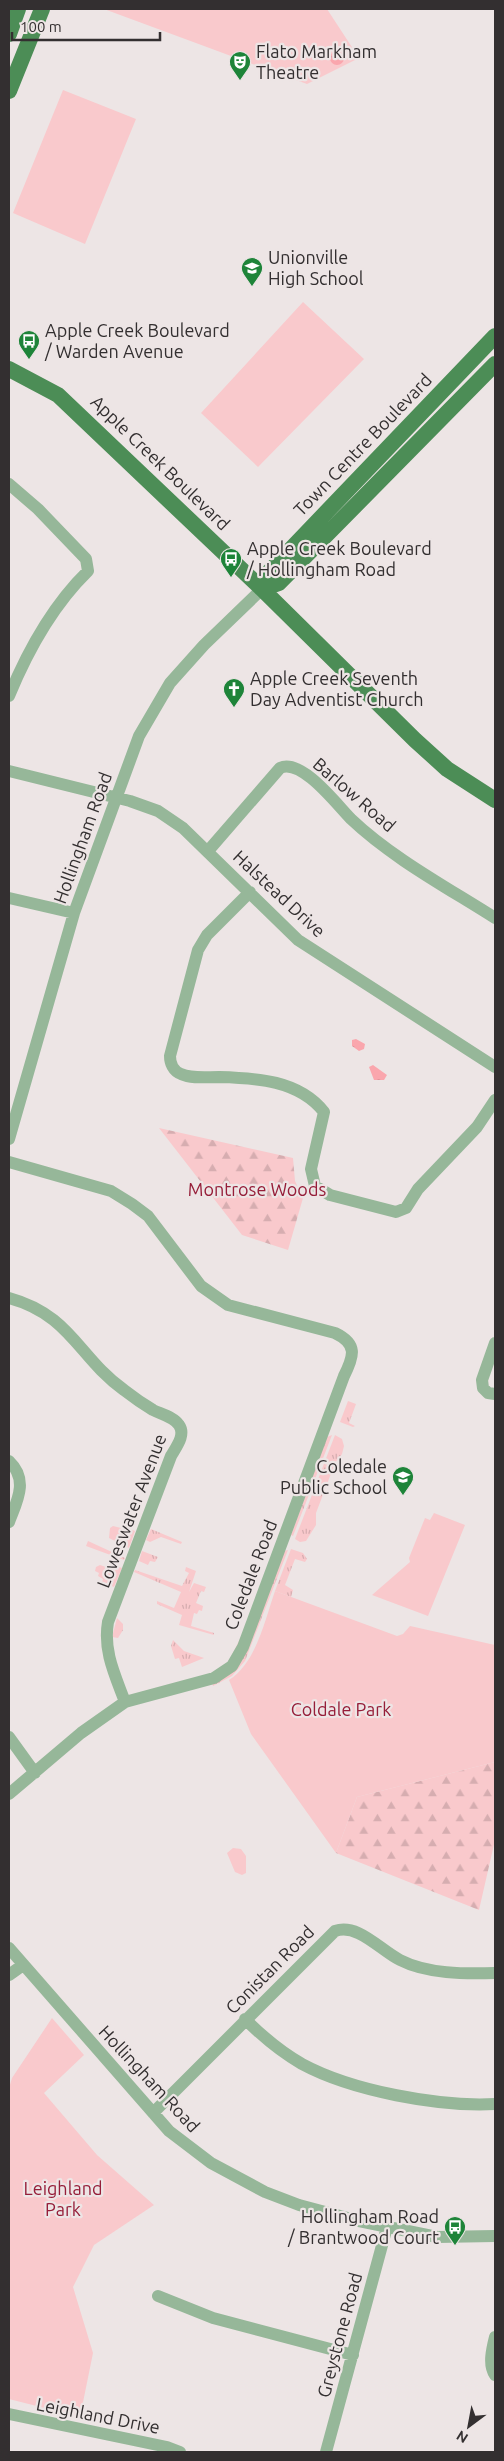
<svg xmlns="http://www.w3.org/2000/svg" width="504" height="2461" font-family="Ubuntu,sans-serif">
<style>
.grass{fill:url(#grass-tufts)}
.forest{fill:url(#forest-firs)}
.park{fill:#f9c9cc}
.water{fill:url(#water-ripples)}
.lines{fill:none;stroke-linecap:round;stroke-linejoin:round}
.minor{stroke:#96b799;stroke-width:12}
.major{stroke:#4c8d56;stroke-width:16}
.labels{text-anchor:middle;stroke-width:4.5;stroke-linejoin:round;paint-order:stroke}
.poi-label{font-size:18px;fill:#332f30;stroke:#ede5e5;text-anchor:start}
.street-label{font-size:18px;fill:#332f30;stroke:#ede5e5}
.park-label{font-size:18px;fill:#961e39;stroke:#ede5e5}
</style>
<defs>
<pattern id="grass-tufts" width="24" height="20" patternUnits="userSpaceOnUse" patternTransform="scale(1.25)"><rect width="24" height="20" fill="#f9c9cc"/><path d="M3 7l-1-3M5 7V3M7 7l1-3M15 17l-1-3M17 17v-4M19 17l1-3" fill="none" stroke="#d6adb0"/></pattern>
<pattern id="forest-firs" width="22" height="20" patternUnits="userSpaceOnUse" patternTransform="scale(1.25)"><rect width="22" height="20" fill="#f9c9cc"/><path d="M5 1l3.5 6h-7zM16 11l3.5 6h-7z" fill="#d6adb0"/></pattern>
<pattern id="water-ripples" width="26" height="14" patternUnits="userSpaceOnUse" patternTransform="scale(1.25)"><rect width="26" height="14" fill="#faa6ad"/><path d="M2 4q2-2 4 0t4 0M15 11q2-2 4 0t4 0" fill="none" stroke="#cb888d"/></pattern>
</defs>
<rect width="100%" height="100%" fill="#ede5e5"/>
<!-- grass -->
<path class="grass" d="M 348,1401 L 356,1404 L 349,1423 L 355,1426 L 353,1427 L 340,1422 Z
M 332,1435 L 293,1536 L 291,1535 L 327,1437 Z
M 335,1435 L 342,1439 L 344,1446 L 342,1454 L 335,1463 L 316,1513 L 316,1525 L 306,1541 L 300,1542 L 295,1539 Z
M 113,1526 L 121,1528 L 123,1526 L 135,1531 L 129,1548 L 109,1538 L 110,1528 Z
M 151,1529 L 182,1542 L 181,1544 L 161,1537 L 150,1542 L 146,1540 Z
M 88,1541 L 125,1558 L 124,1560 L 86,1546 Z
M 291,1549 L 303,1553 L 307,1559 L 305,1562 L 295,1559 L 285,1585 L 293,1590 L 291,1597 L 275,1591 Z
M 288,1550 L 245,1661 L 232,1676 L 213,1686 L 212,1682 L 220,1679 L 284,1551 Z
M 142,1551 L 158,1557 L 155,1562 L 150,1561 L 148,1565 L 139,1561 Z
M 100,1565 L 106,1567 L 113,1565 L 122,1568 L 114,1587 L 102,1582 L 103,1579 L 98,1576 L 99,1573 L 95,1571 L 96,1567 Z
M 186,1567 L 196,1571 L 189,1592 L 194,1583 L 206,1587 L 204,1592 L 201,1591 L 196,1603 L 203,1606 L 202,1611 L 199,1610 L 197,1614 L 194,1613 L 191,1626 L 214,1633 L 214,1635 L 179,1625 L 182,1615 L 157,1604 L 157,1601 L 174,1608 L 181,1592 L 134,1572 L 135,1570 L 182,1586 L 189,1573 L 185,1571 Z
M 117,1618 L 123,1624 L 123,1630 L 118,1638 L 112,1637 Z
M 173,1640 L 184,1651 L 204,1658 L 182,1667 L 179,1658 L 175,1659 L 171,1646 Z"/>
<!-- forest -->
<path class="forest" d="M 159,1128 L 293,1158 L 295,1181 L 303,1198 L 288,1250 L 242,1235 Z
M 495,1762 L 495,1840 L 479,1910 L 336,1853 L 357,1797 Z"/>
<!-- park -->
<path class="park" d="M 104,9 L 327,9 L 359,58 L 307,84 Z
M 63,90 L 136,119 L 85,244 L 13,213 Z
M 303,302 L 364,359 L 258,467 L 201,413 Z
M 434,1513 L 465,1525 L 428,1616 L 372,1595 L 410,1562 L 409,1558 L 425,1518 L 430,1520 Z
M 275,1591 L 397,1636 L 403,1634 L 410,1626 L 495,1645 L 495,1762 L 357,1797 L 336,1853 L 251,1734 L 229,1680 C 256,1663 265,1620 275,1591 Z
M 233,1848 L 241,1849 L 246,1856 L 246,1873 L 242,1875 L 235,1872 L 227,1853 Z
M 52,2018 L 84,2055 L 44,2093 L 97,2155 L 154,2205 L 94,2245 L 73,2287 L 93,2353 L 80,2417 L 9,2399 L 9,2088 L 12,2078 Z"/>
<!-- water -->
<path class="water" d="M330 58a7 7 0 1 1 14 0a7 7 0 1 1-14 0Z
M 356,1039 L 365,1044 L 364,1049 L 359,1051 L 352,1046 L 352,1040 Z
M 373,1065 L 387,1075 L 384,1080 L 374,1080 L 369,1067 Z"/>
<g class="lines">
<!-- minor -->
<path class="minor" d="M 9,484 L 38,509 L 86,559 L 88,571 C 52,606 28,650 9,696
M 9,771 L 130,801 L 158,811 L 183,828 L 298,940 L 495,1067
M 208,851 L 280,768 C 302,758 337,805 351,819 C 392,858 448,888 495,918
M 250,892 L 207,935 L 198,950 L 170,1056 C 170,1063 173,1071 181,1074 C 192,1079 206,1077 219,1077 C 256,1078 299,1080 324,1112 L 311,1169 L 315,1186 L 330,1195 L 396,1212 L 406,1208 L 418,1189 L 477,1127 L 495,1100
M 9,898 L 74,913
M 9,1139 L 74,913 L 139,736 L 170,683 L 204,645 L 262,589
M 9,1162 L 111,1191 L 132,1204 L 148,1216 L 201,1286 L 228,1305 L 335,1333 C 358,1344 354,1356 344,1376 L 243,1647 L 232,1666 L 214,1678 L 125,1702 L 81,1733 L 9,1794
M 9,1298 C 71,1315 78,1357 124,1390 C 133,1397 143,1404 153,1410 C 161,1414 174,1417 179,1425 C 186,1435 176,1447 171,1456 L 108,1622 C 103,1651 115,1675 125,1702
M 495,1343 L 482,1380 L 483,1388 L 488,1393 L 495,1394
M 9,1461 C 29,1480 17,1501 9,1522
M 9,1737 L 35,1773
M 9,1948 L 169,2131 L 211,2163 L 265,2192 L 299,2205 L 359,2221 L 437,2237 L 495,2236
M 9,1975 L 23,1965
M 245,2019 C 262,2036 281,2052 302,2064 C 352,2091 439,2107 495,2104
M 153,2113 L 335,1931 C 358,1923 380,1950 400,1960 C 427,1974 465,1974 495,1973
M 158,2296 L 213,2318 L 353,2355
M 495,2337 C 492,2349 488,2365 495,2375
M 9,2414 L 167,2447 L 180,2452
M 326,2452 L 387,2227"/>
<!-- major -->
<path class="major" d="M 9,34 L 18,9
M 9,91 L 42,9
M 9,369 L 58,395 L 262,589 L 415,740 L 447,769 L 495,800
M 262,589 L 268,573 L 495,336
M 262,589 L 279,583 L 495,364"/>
</g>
<!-- icons -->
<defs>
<g id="theatre-pin" transform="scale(1.125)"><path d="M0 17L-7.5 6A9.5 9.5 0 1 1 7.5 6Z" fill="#1e8439" stroke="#ede5e5"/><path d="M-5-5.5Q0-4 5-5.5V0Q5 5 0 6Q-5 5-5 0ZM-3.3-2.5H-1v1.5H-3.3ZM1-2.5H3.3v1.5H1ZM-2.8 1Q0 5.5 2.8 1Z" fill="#fff"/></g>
<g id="school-pin" transform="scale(1.125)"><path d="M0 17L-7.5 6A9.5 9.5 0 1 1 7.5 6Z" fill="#1e8439" stroke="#ede5e5"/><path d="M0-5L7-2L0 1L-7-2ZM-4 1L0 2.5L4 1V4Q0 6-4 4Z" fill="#fff"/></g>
<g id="bus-pin" transform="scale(1.125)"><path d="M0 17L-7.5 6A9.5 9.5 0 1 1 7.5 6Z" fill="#1e8439" stroke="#ede5e5"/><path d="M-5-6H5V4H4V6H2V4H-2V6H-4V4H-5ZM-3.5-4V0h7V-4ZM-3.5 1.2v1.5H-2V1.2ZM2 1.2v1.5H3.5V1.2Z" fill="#fff"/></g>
<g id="church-pin" transform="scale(1.125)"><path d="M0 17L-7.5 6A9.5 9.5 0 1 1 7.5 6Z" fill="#1e8439" stroke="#ede5e5"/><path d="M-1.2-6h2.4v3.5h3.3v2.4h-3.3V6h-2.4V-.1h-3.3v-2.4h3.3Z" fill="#fff"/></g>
</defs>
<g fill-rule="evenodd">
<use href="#theatre-pin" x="240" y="62"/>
<use href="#school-pin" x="252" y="268"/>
<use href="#bus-pin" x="29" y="341"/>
<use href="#bus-pin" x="231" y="559"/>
<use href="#church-pin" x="234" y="689"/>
<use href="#school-pin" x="403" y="1477"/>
<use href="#bus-pin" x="455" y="2227"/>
</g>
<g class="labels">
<!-- poi labels -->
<g class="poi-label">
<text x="256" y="58">Flato Markham<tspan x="256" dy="21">Theatre</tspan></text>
<text x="268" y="264">Unionville<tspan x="268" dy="21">High School</tspan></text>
<text x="45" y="337">Apple Creek Boulevard<tspan x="45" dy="21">/ Warden Avenue</tspan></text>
<text x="247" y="555">Apple Creek Boulevard<tspan x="247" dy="21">/ Hollingham Road</tspan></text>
<text x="250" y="685">Apple Creek Seventh<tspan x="250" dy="21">Day Adventist Church</tspan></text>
<text x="387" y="1473" text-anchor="end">Coledale<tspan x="387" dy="21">Public School</tspan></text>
<text x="439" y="2223" text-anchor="end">Hollingham Road<tspan x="439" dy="21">/ Brantwood Court</tspan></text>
</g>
<!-- street labels -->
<g class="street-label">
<text transform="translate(363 445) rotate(-46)" y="6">Town Centre Boulevard</text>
<text transform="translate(160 463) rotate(44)" y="6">Apple Creek Boulevard</text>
<text transform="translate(354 795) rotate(41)" y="6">Barlow Road</text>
<text transform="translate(83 838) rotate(-70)" y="6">Hollingham Road</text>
<text transform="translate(279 894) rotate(43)" y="6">Halstead Drive</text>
<text transform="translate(132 1511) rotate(-69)" y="6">Loweswater Avenue</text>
<text transform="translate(251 1575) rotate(-69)" y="6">Coledale Road</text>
<text transform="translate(270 1970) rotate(-45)" y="6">Conistan Road</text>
<text transform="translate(149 2079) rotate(47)" y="6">Hollingham Road</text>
<text transform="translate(340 2335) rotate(-75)" y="6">Greystone Road</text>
<text transform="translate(98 2416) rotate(11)" y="6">Leighland Drive</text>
</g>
<!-- park labels -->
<g class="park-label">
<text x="257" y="1196">Montrose Woods</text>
<text x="341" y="1716">Coldale Park</text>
<text x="63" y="2195">Leighland<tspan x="63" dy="21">Park</tspan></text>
</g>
</g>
<!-- border -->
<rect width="504" height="2461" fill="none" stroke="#332f30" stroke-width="20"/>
<!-- north arrow -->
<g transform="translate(469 2426) rotate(212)" stroke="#ede5e5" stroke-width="4" paint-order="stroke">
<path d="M0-4L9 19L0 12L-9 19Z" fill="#332f30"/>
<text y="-8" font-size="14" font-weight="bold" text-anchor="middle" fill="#332f30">N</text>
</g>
<!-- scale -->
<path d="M12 32v8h148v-8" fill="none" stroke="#332f30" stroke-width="2.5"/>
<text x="20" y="32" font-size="15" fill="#332f30" stroke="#ede5e5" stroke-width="4" paint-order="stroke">100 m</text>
</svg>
